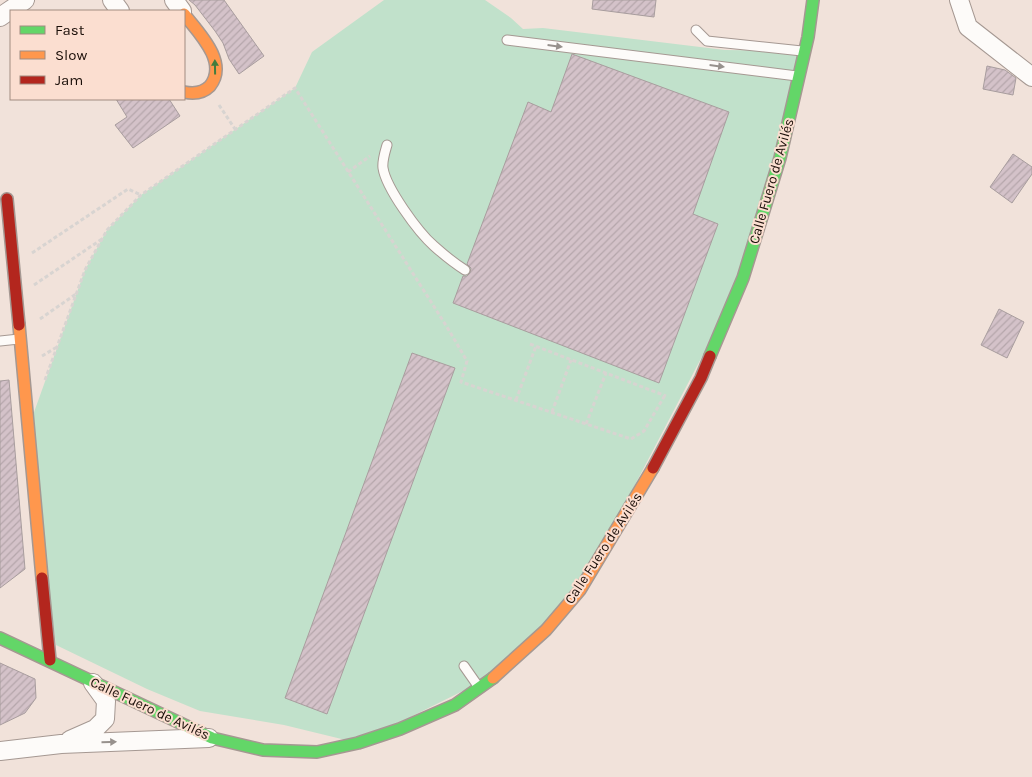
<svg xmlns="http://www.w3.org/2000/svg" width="1032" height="777" font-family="Karla,sans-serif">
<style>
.garden{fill:#c1e1cb}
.building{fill:url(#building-hatch);stroke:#a89d9e}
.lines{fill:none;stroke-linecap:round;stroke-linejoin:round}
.lane-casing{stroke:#a59892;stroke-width:11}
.street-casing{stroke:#a59892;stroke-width:20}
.fast-casing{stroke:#a59892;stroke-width:14}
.slow-casing{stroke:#a59892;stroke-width:14}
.jam-casing{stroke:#a59892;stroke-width:14}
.path{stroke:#d8d4d1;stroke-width:3;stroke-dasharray:4 2.5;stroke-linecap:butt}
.lane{stroke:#fdfbf9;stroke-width:9}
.street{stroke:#fdfbf9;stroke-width:18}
.fast{stroke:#63d668;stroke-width:11}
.slow{stroke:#ff974d;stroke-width:11}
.jam{stroke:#b3261e;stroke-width:11}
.oneway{fill:#97918d}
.oneway2{fill:#437c3d}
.labels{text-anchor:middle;stroke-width:4;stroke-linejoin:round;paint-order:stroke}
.street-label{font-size:14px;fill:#1b0f09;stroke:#fbded0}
</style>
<defs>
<pattern id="building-hatch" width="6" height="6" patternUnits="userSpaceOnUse" patternTransform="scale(1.25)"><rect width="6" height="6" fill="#d4c2c9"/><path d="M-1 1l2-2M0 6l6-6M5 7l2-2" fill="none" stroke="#b5a6ab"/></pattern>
</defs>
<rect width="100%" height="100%" fill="#f1e2da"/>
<!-- garden -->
<path class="garden" d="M 384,0 L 485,0 L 511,18 L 523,29 L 543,28 L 725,50 L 805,51 L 743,278 L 580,590 L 501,672 L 358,743 L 284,725 L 200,711 L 147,689 L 56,645 L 28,429 L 85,270 L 107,230 L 141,195 L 295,88 L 312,52 Z"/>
<!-- building -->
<path class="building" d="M 189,0 L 224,0 L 264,56 L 239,74 L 229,59 L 223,43 L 215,31 L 195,5 Z
M 593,0 L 656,0 L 654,17 L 592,9 Z
M 572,54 L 729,112 L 693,214 L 718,224 L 659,383 L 453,303 L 463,276 L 467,276 L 470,273 L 471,268 L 467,264 L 528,102 L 551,112 Z
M 987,66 L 1005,70 L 1016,78 L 1013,95 L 983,89 Z
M 116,99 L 169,99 L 180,116 L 133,148 L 115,125 L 127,117 Z
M 1013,154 L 1032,167 L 1032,174 L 1012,203 L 990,187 Z
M 999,309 L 1024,322 L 1007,358 L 981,345 Z
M 412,353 L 455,368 L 327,714 L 285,698 Z
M 9,380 L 25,569 L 0,588 L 0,381 Z
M 0,663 L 35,679 L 36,698 L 25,713 L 0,725 Z"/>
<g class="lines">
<!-- lane casing -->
<g class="lane-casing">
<path id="lane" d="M 696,30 L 707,41 L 802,51
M 507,40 L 797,76
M 387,145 C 385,152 382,161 383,168 C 386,188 418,232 434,246 C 444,255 454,263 465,270
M 0,341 L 19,339
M 464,666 L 478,686"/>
</g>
<!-- street casing -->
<g class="street-casing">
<path id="street" d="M 112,0 L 120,11
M 174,0 L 182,11
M 959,0 L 968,27 L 1032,77
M 0,17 L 25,0
M 70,740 L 95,729 L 105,719 L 106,701 L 93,683
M 0,751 L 61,744 L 209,738"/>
</g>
<!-- fast casing -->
<g class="fast-casing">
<path id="fast" d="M 710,356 L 743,278 L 780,158 L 808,37 L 813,0
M 0,638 L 212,738 L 263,750 L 317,752 L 358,743 L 400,729 L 455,705 L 493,678"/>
</g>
<!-- slow casing -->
<g class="slow-casing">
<path id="slow" d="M 184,14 C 198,32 229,62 210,86 C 203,93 193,94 184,92
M 19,325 L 42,578
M 493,678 L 546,630 L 580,590 L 653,468"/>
</g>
<!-- jam casing -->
<g class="jam-casing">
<path id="jam" d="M 7,199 L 19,325
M 653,468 L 701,378 L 710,356
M 42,578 L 50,660"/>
</g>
<!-- path -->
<path class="path" d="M 219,105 L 235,129
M 348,172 L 370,156
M 32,253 L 128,189 L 141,195
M 34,285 L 102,239
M 40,319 L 76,294
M 530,344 L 666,396
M 42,356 L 57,347
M 45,380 L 85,270 L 107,230 L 141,195 L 295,88 L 447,327 L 467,361 L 461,382 L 631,439 L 644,431 L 665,395
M 516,400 L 536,346
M 552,412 L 571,360
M 586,424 L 606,373"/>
<!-- lane -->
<use href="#lane" class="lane"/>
<!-- street -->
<use href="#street" class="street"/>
<!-- fast -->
<use href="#fast" class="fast"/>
<!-- slow -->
<use href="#slow" class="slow"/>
<!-- jam -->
<use href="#jam" class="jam"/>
</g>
<!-- one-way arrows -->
<defs><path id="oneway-solid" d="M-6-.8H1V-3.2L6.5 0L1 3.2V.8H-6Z" transform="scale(1.25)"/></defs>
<g class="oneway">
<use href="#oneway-solid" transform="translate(555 46) rotate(7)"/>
<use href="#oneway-solid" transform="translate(717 66) rotate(7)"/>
<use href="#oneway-solid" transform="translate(109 742) rotate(-2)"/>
</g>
<use class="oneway2" href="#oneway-solid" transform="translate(215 67) rotate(-91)"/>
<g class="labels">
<!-- street labels -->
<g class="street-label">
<text transform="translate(771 181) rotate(-74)" y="5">Calle Fuero de Avilés</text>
<text transform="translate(603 548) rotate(-57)" y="5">Calle Fuero de Avilés</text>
<text transform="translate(150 708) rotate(25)" y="5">Calle Fuero de Avilés</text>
</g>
</g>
<!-- legend -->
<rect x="10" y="10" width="175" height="90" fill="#fbded0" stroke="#a18b80"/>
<rect x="20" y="26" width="25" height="8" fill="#63d668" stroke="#a18b80"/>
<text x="55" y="35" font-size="15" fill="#1b0f09">Fast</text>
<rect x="20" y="51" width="25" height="8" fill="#ff974d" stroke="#a18b80"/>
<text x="55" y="60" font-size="15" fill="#1b0f09">Slow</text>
<rect x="20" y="76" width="25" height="8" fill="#b3261e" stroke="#a18b80"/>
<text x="55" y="85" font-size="15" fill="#1b0f09">Jam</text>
</svg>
